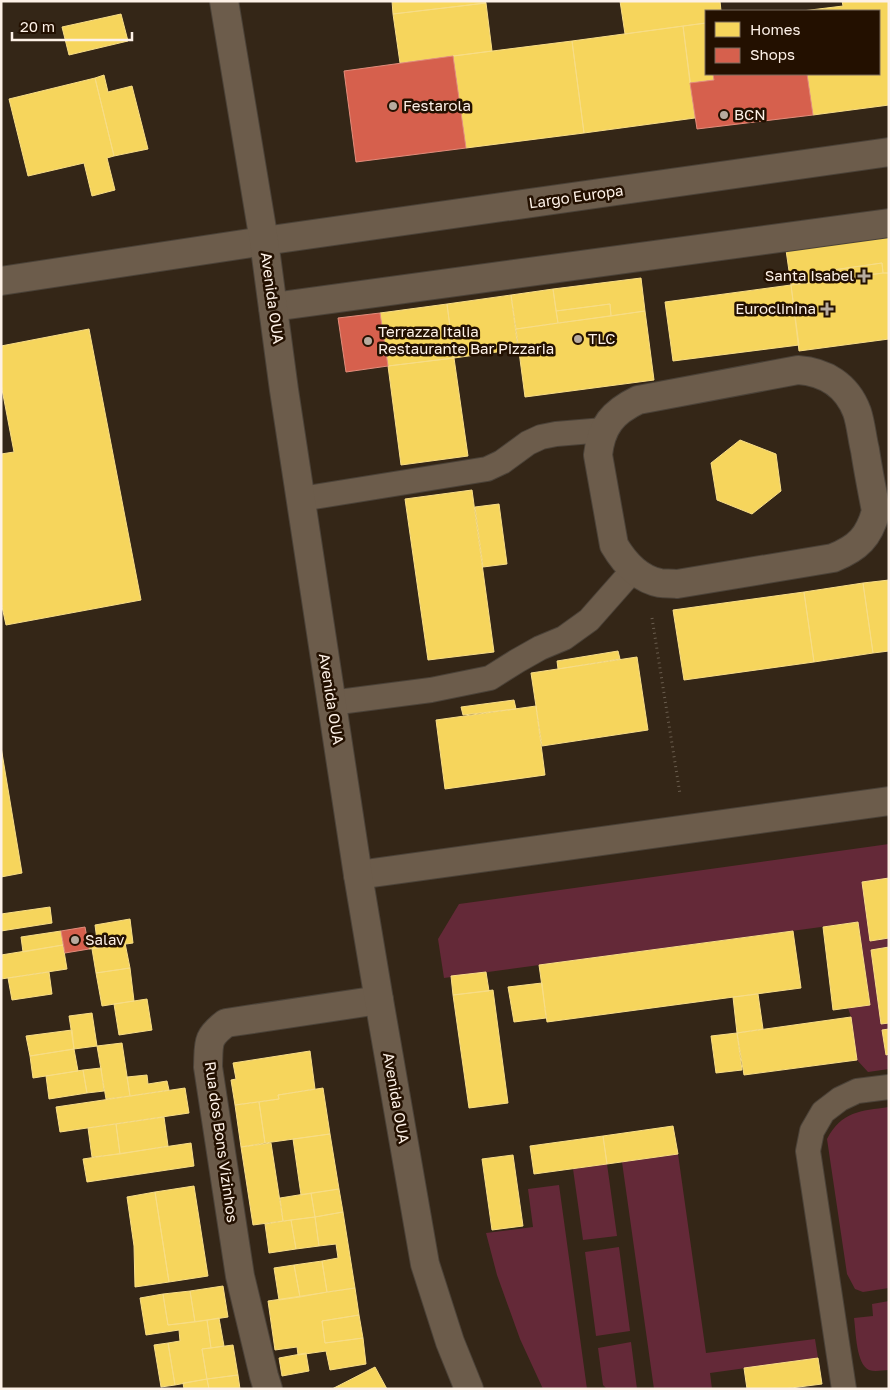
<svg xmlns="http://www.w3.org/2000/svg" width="890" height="1390" font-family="'Golos Text',sans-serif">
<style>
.green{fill:#642938}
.homes{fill:#f6d55c;stroke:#f8dd86}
.shops{fill:#d6604d;stroke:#e28c7b}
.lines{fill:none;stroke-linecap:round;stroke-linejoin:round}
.service-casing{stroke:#4b4238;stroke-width:26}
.minor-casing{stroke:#4b4238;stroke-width:30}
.tertiary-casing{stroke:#4b4238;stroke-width:30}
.path{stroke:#6a5d4e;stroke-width:3;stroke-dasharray:1 4;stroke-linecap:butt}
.service{stroke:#6c5c4b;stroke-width:24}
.minor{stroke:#6c5c4b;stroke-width:28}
.tertiary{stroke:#6c5c4b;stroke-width:28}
.poi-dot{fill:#b7aa9e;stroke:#231000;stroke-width:2}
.labels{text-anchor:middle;stroke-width:5;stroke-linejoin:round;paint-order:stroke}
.poi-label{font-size:15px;fill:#fdf1e7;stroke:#231000;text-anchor:start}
.street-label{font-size:15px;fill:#fdf1e7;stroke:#231000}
</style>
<rect width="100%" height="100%" fill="#342617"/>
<!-- green -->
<path class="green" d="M 889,844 L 889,1069 L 868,1072 L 857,1060 L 851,1017 L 848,1008 L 870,1004 L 858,922 L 444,978 L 438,939 L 459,904 Z
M 889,1107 L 889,1288 L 863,1292 L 855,1289 L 847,1274 L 827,1139 C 842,1111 860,1111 889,1107 Z
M 678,1154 L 706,1353 L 815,1339 L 818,1358 L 710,1373 L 712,1389 L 654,1389 L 622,1162 Z
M 607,1164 L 617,1236 L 583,1240 L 573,1169 Z
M 559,1185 L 587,1389 L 543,1389 L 520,1339 L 497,1275 L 486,1233 L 533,1227 L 528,1189 Z
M 619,1247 L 630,1331 L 596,1336 L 585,1252 Z
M 889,1301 L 889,1370 C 883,1370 875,1372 869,1370 C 856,1364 856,1332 854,1318 L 873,1316 L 872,1304 Z
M 631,1342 L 637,1389 L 607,1389 L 603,1385 L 598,1348 Z"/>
<!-- homes -->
<path class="homes" d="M 392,1 L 485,1 L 486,3 L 393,14 Z
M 620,1 L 720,1 L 721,11 L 706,11 L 706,23 L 625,34 Z
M 842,1 L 889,1 L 889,105 L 813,115 L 807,74 L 879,74 L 879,11 L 802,11 L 843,6 Z
M 486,3 L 492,51 L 400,63 L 393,14 Z
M 121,14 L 128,41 L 69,55 L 62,27 Z
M 706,23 L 706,74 L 713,74 L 714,80 L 690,83 L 683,26 Z
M 683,26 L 695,118 L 584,133 L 572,41 Z
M 572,41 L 584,133 L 466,148 L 453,56 Z
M 104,75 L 108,92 L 132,86 L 148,149 L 114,156 L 95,78 Z
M 95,78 L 114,156 L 107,158 L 115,190 L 92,196 L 84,163 L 28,176 L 9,99 Z
M 889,236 L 889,273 L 883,273 L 882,263 L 833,270 L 834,280 L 791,285 L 786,250 Z
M 882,263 L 883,273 L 834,280 L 833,270 Z
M 883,273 L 889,273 L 889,339 L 799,351 L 791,285 Z
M 641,278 L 645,311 L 611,316 L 610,304 L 556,311 L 553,289 Z
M 791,285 L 799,345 L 673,361 L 665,302 Z
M 553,289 L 558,323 L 516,329 L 511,295 Z
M 511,295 L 518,349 L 454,358 L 447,304 Z
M 447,304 L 454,358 L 388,366 L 380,313 Z
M 610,304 L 611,316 L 558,323 L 556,311 Z
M 645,311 L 654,380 L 525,397 L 516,329 Z
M 89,329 L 141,600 L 6,625 L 1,602 L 1,454 L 14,452 L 1,384 L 1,346 Z
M 454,358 L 468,456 L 401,465 L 388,366 Z
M 740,440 L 776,454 L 781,491 L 752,514 L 717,500 L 711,463 Z
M 472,490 L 494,652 L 428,660 L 405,499 Z
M 499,504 L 507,564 L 483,567 L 475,507 Z
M 889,580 L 889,651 L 873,653 L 863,583 Z
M 863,583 L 873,653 L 814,662 L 804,592 Z
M 804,592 L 814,662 L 684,680 L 673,610 Z
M 618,651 L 620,659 L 558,669 L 557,661 Z
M 637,657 L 648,730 L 542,746 L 531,673 Z
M 514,700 L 516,709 L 463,715 L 461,707 Z
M 536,706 L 545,775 L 445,789 L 436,720 Z
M 1,747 L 22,873 L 1,877 Z
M 889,878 L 889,938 L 870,941 L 862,882 Z
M 50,907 L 52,923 L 1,931 L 1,914 Z
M 130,919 L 133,943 L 98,948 L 95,925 Z
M 858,922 L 870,1005 L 833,1010 L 823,927 Z
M 61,931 L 63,945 L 23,952 L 21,937 Z
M 793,931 L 801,988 L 547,1022 L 539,965 Z
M 97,940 L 98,948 L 89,949 L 88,942 Z
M 125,943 L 130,968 L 96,973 L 92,949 Z
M 63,945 L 67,969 L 1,979 L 1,955 Z
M 889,947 L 889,1023 L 881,1024 L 871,950 Z
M 130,968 L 134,1001 L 102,1006 L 96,973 Z
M 49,972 L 52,994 L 12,1000 L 8,978 Z
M 486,972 L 489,991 L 453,995 L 451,976 Z
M 542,983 L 546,1018 L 514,1022 L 508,987 Z
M 493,990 L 508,1103 L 469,1108 L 453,995 Z
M 758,994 L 763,1029 L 737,1033 L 733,997 Z
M 147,999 L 152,1030 L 119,1035 L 114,1004 Z
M 92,1013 L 97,1046 L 74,1049 L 69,1016 Z
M 851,1017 L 857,1060 L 744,1075 L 737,1033 Z
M 889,1029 L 889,1054 L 886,1055 L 882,1030 Z
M 72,1030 L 74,1049 L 30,1056 L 26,1036 Z
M 737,1033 L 742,1070 L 716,1073 L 711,1036 Z
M 122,1043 L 130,1096 L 106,1099 L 97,1046 Z
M 74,1049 L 78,1071 L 33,1078 L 30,1056 Z
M 310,1051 L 315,1089 L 278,1095 L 279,1099 L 235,1105 L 231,1080 L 236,1079 L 233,1063 Z
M 101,1068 L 104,1091 L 87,1093 L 83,1070 Z
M 83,1070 L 87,1093 L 49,1099 L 46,1076 Z
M 147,1075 L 148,1084 L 167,1081 L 169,1090 L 130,1096 L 127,1077 Z
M 185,1088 L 189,1113 L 60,1132 L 56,1107 Z
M 323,1088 L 330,1134 L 265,1143 L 259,1102 L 279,1099 L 278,1095 Z
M 259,1102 L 265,1143 L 241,1147 L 235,1105 Z
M 164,1117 L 168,1146 L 120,1154 L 116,1124 Z
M 116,1124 L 120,1154 L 92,1157 L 88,1128 Z
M 673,1126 L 678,1154 L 607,1164 L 603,1136 Z
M 330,1134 L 339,1189 L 301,1195 L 293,1139 Z
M 603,1136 L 607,1164 L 534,1174 L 530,1146 Z
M 191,1143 L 194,1166 L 87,1182 L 83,1159 Z
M 271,1143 L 283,1221 L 253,1225 L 241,1147 Z
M 513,1155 L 523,1226 L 492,1230 L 482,1159 Z
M 194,1186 L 208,1276 L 169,1282 L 155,1192 Z
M 339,1189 L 343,1212 L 315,1217 L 311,1193 Z
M 155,1192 L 169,1282 L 135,1287 L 134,1246 L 127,1197 Z
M 311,1193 L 315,1217 L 283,1221 L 280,1198 Z
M 343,1212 L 355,1288 L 327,1292 L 322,1261 L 338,1258 L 336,1244 L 319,1246 L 315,1217 Z
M 315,1217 L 319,1246 L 296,1249 L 291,1220 Z
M 291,1220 L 296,1249 L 269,1253 L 265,1224 Z
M 322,1261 L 327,1292 L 300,1297 L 294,1265 Z
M 294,1265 L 300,1297 L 279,1300 L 274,1268 Z
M 223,1286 L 228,1317 L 195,1322 L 190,1291 Z
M 355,1288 L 359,1315 L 322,1321 L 325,1343 L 363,1338 L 366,1364 L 330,1370 L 326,1351 L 298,1355 L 297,1347 L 275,1350 L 268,1301 Z
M 190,1291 L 195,1322 L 168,1325 L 163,1294 Z
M 163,1294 L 168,1325 L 207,1320 L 211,1348 L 202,1349 L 207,1379 L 175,1385 L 168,1343 L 180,1341 L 179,1330 L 146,1335 L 140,1298 Z
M 359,1315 L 363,1338 L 325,1343 L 322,1321 Z
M 219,1318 L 224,1346 L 211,1348 L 207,1320 Z
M 168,1343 L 175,1385 L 161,1387 L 154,1345 Z
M 233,1345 L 238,1375 L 207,1379 L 202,1349 Z
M 306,1353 L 309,1371 L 282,1376 L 279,1358 Z
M 818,1358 L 822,1384 L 783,1389 L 747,1389 L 744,1368 Z
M 375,1367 L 387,1389 L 332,1389 Z
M 238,1375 L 240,1389 L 209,1389 L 207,1379 Z
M 207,1379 L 209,1389 L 184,1389 L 183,1383 Z"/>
<!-- shops -->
<path class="shops" d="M 453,56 L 466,148 L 356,162 L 344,71 Z
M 713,74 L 807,74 L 813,115 L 697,129 L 690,83 L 714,80 Z
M 380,313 L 388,366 L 346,372 L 338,318 Z
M 85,927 L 89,949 L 65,953 L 61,931 Z"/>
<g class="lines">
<!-- service casing -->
<g class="service-casing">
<path id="service" d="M 301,499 L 487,469 L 502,462 L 528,443 L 541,437 L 556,434 L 604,430
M 331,703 L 431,690 L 490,678 L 517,661 L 540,648 L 564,638 L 589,620 L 634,569
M 844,1389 L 808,1151 L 812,1131 L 823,1112 L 840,1099 L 857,1091 L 889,1087"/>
</g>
<!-- minor casing -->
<g class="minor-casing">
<path id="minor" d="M 1,281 L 264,241 L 889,152
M 273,307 L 889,223
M 798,370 C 825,372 847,385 857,412 C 861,424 862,438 865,450 C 868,470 872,490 876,511 C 869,537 858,548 833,558 L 677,584 C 671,583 666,584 660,583 C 639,579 624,562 614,545 L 598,455 C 601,426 613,412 638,400 Z
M 358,875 L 889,801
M 268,1389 L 264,1376 L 240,1276 L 208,1067 C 209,1043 206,1038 226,1023 L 379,1000"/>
</g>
<!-- tertiary casing -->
<g class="tertiary-casing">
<path id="tertiary" d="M 224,1 L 264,241 L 284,390 L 358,875 L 379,1000 L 425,1264 L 450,1342 L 469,1389"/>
</g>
<!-- path -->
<path class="path" d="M 652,618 L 680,794"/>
<!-- service -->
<use href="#service" class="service"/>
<!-- minor -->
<use href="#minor" class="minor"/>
<!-- tertiary -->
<use href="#tertiary" class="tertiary"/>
</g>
<!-- markers -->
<g class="poi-dot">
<circle cx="393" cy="106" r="5"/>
<circle cx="724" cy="115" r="5"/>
<path d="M861.5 268.5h5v5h5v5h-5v5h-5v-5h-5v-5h5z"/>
<path d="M824.5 301.5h5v5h5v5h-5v5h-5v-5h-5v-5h5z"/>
<circle cx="578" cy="339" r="5"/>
<circle cx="368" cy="341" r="5"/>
<circle cx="75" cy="940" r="5"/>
</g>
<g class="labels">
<!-- poi labels -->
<g class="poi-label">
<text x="403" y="111">Festarola</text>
<text x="734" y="120">BCN</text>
<text x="854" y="281" text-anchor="end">Santa Isabel</text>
<text x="816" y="314" text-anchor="end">Euroclinina</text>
<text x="378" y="337">Terrazza Italia<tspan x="378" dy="17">Restaurante Bar Pizzaria</tspan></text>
<text x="588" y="344">TLC</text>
<text x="85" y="945">Salav</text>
</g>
<!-- street labels -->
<g class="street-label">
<text transform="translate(576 197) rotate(-8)" y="5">Largo Europa</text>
<text transform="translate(272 298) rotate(82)" y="5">Avenida OUA</text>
<text transform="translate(331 699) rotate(81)" y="5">Avenida OUA</text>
<text transform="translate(396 1098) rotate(80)" y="5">Avenida OUA</text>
<text transform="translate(221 1142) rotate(82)" y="5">Rua dos Bons Vizinhos</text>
</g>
</g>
<!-- border -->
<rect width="890" height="1390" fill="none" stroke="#fdf1e7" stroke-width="5"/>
<!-- legend -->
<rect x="705" y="10" width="175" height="65" fill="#231000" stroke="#7a6a5c"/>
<rect x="715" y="22" width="25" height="15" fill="#f6d55c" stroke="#7a6a5c"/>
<text x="750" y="35" font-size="15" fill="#fdf1e7">Homes</text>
<rect x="715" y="48" width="25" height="15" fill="#d6604d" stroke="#7a6a5c"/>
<text x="750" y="60" font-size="15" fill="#fdf1e7">Shops</text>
<!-- scale -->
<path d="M12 32v8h120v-8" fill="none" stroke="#fdf1e7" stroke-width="2.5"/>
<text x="20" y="32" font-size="15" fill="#fdf1e7" stroke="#231000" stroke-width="4" paint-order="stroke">20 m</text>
</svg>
